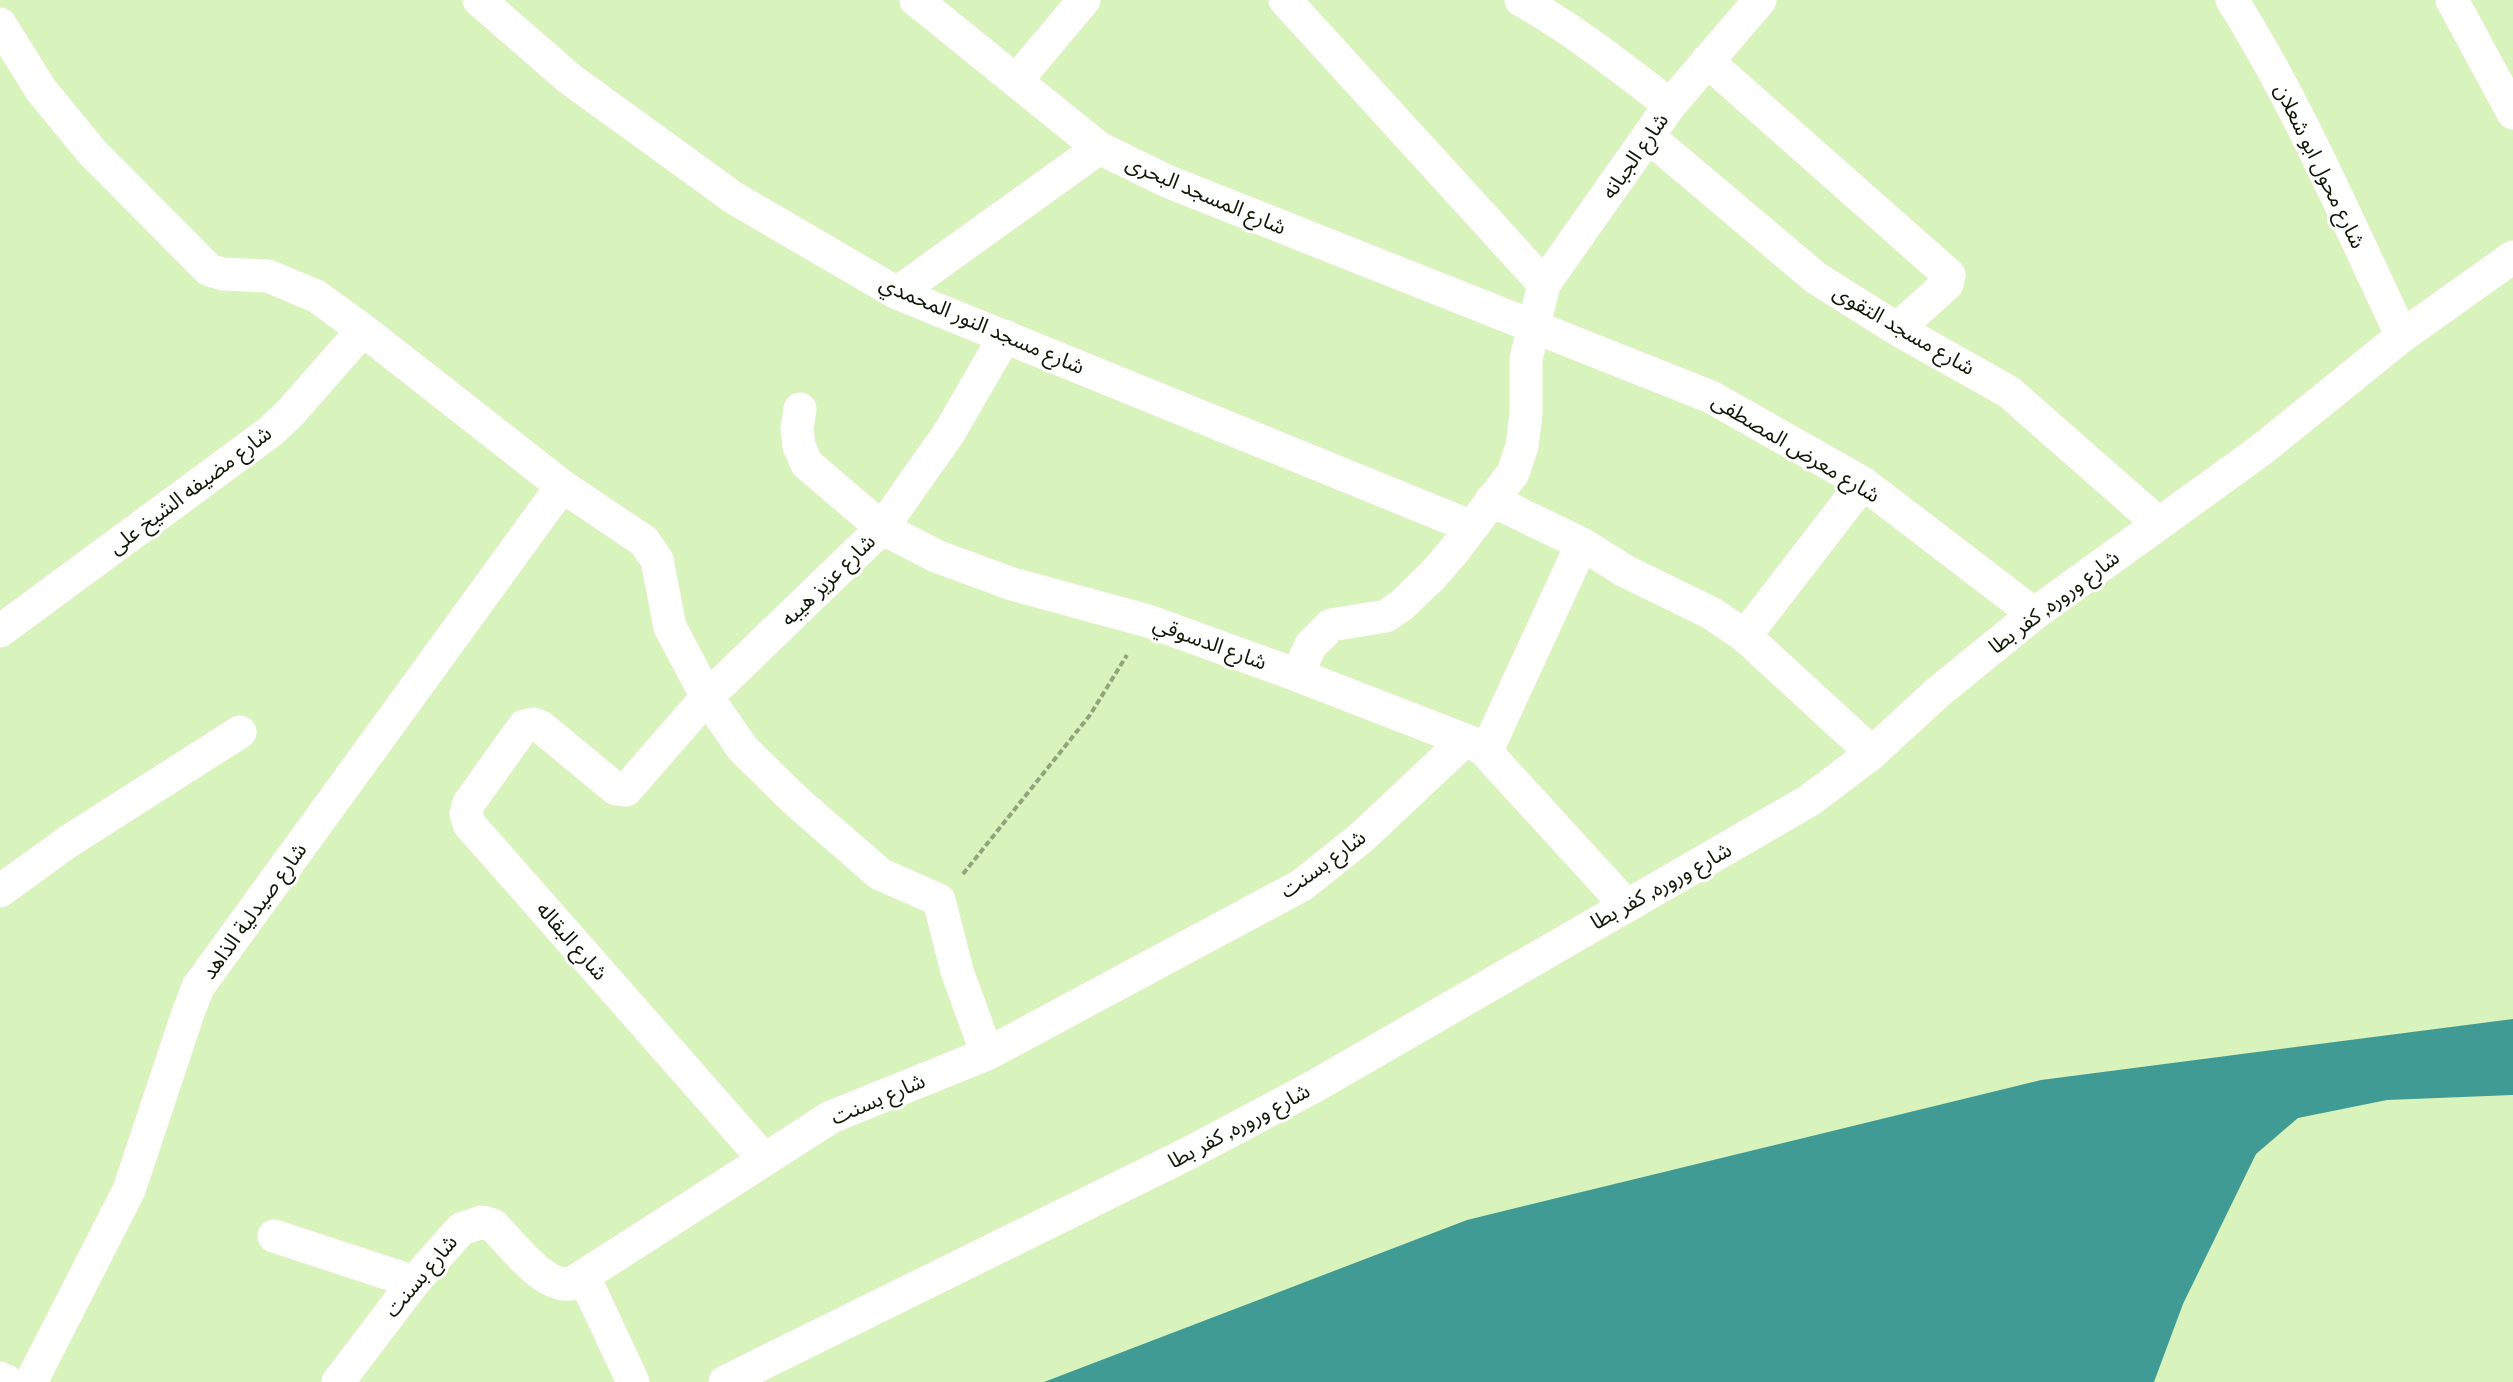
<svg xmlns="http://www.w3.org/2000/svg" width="2513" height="1382" font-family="'Public Sans','Noto Sans Arabic',sans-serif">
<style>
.water{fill:#419b95}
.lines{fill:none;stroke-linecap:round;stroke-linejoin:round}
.path{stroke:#91a47b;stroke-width:4;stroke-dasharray:6 3;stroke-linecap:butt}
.minor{stroke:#fff;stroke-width:33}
.labels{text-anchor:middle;stroke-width:6;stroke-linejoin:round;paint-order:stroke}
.street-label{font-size:21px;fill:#0f1705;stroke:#fff}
</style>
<rect width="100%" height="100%" fill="#d9f3bd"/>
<!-- water -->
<path class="water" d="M 2513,1019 L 2513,1095 L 2387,1100 L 2298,1118 L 2256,1154 L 2183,1304 L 2154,1382 L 1044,1382 L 1467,1220 L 2041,1080 Z"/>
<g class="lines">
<!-- path -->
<path class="path" d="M 963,874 L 1090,715 L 1127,655"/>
<!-- minor -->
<path class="minor" d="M 479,0 L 570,79 L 734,198 L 897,293 L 1472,527
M 916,0 L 1099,148 L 1169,182 L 1711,397 L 1863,483 L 2034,614
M 1285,0 L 1544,284
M 1521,0 C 1574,30 1622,68 1670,105
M 2232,0 C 2299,106 2348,223 2402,336
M 2452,0 L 2513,113
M 0,24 L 41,90 L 92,152 L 209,270 L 223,274 L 268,276 L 316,296 L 363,330 L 562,486 L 644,541 L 657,560 L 670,627 L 707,697 L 743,749 L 796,801 L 880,874 L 939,900 L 957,971 L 987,1054
M 1707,61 L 1949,275 L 1947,284 L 1897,329
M 1016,81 L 1084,0
M 1649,137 L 1816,278 L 1897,329 L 2009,392 L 2158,523
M 897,293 L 1099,148
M 800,409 L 797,428 L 799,446 L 807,464 L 882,528 L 936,556 L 1012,584 L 1148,621 L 1297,675 L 1475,744 L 1486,752 L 1626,905
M 1491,500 L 1582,544 L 1625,571 L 1711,613 L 1745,636 L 1872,753
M 0,631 L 271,431 L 289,414 L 363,330
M 1745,636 L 1863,483
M 1297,675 L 1311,645 L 1331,625 L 1386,616 L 1402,605 L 1433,575 L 1453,552 L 1513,473 L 1522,446 L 1526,414 L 1526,359 L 1544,284 L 1670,105 L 1760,0
M 1486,752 L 1582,544
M 0,891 L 69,841 L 240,732
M 764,1159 L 469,824 L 466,814 L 469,803 L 524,726 L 533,724 L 541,727 L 616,789 L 626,790 L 707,697 L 882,528 L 949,433 L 1005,336
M 274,1236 L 414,1282
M 584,1277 L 633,1382
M 0,1378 L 8,1382
M 31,1382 L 129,1190 L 187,1016 L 198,987 L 562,486
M 338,1382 L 414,1282 L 461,1229 L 482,1222 L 493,1225 C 511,1243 543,1288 571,1284 L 831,1117 L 987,1054 L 1302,885 L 1361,838 L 1465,740
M 725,1382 L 1189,1153 L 1315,1086 L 1810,800 L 1872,753 L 1937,693 L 2034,614 L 2261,450 L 2402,336 L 2513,257"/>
</g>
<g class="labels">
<!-- street labels -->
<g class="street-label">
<text transform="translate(1635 156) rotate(-55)" y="7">شارع الجبانه</text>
<text transform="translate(2320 166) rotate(64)" y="7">شارع محول ابو شعلان</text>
<text transform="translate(1206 195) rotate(23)" y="7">شارع المسجد البحرى</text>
<text transform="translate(982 325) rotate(23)" y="7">شارع مسجد النور المحمدي</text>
<text transform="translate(1904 330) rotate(30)" y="7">شارع مسجد التقوى</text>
<text transform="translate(1796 448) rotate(31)" y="7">شارع معرض المصطفى</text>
<text transform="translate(190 490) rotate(-37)" y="7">شارع مضيفه الشيخ على</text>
<text transform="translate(828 580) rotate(-44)" y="7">شارع عزيز هيبه</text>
<text transform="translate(2054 602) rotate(-37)" y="7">شارع وروره, كفر بطا</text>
<text transform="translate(1210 643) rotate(20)" y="7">شارع الدسوقي</text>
<text transform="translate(1323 864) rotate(-36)" y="7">شارع بسنت</text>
<text transform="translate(1661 886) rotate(-29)" y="7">شارع وروره, كفر بطا</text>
<text transform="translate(254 911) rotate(-54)" y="7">شارع صيدلية الذاهد</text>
<text transform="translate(572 941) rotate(49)" y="7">شارع البقاله</text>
<text transform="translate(878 1099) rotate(-23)" y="7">شارع بسنت</text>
<text transform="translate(1239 1126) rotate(-28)" y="7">شارع وروره, كفر بطا</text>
<text transform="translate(421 1276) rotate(-50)" y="7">شارع بسنت</text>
</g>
</g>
</svg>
